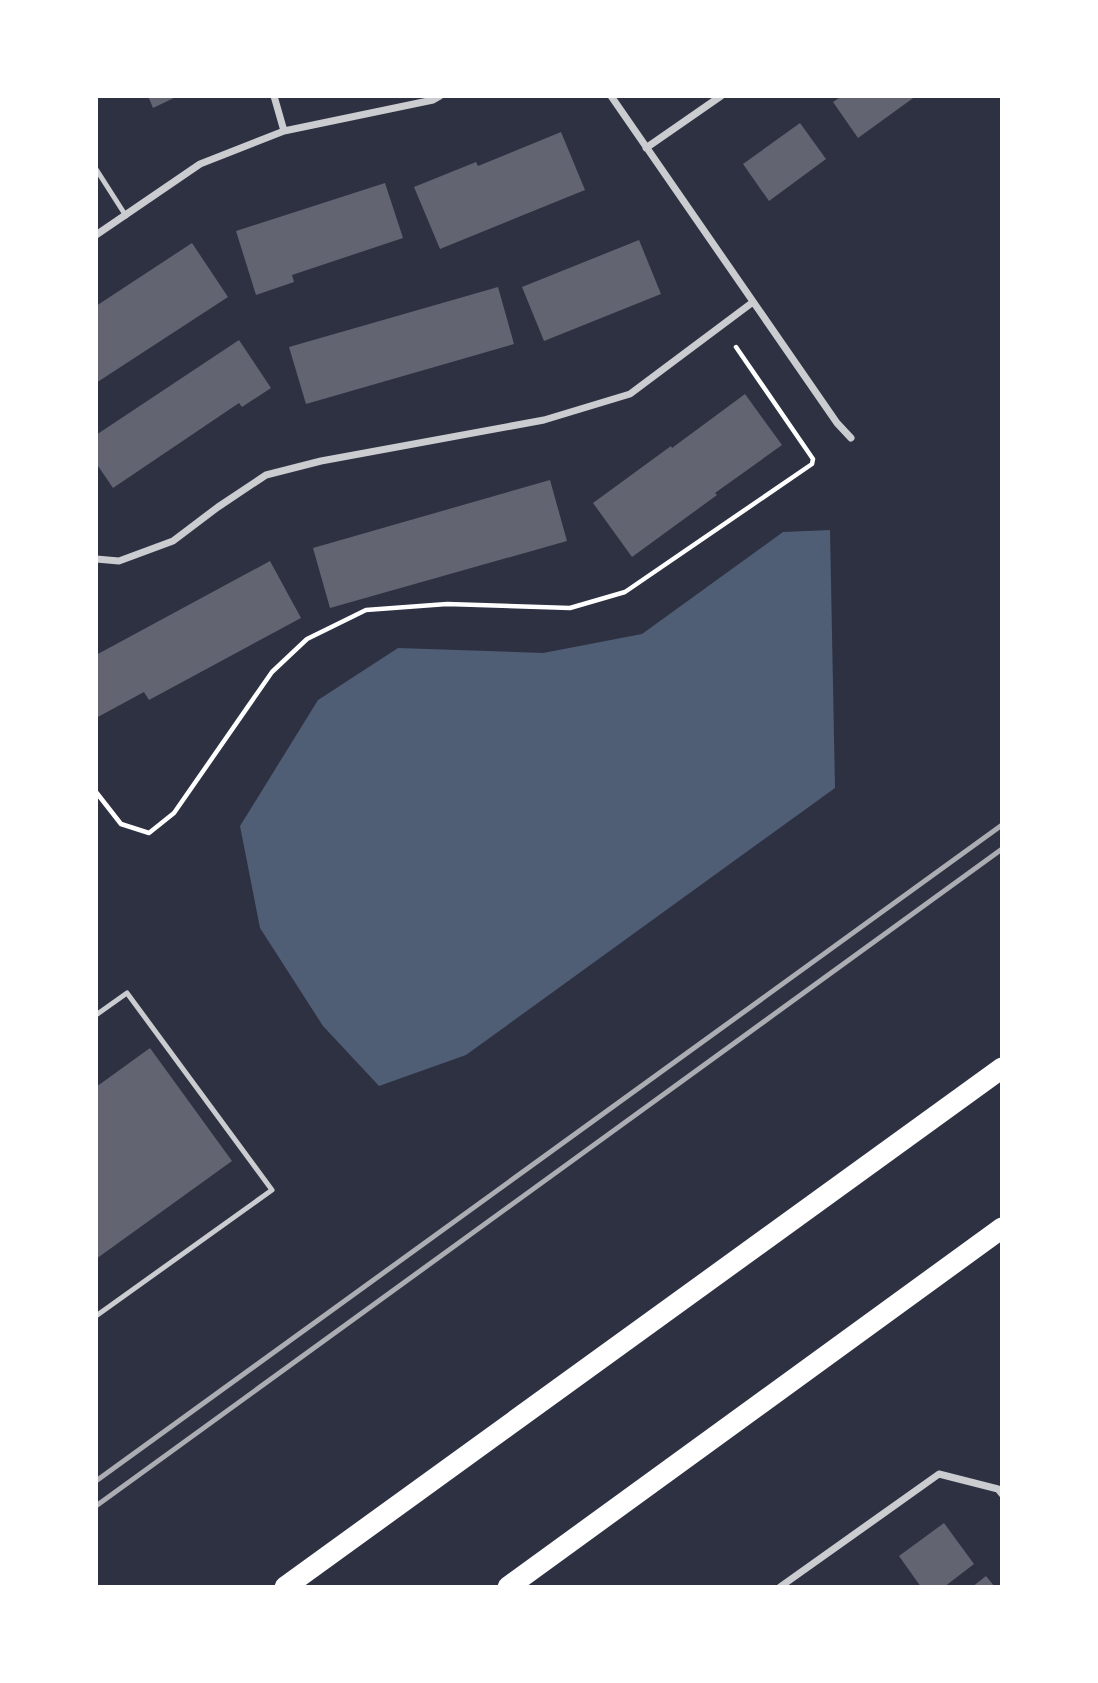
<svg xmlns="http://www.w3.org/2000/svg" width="1098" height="1683" font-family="'Public Sans',sans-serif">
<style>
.water{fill:#4f5d75}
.building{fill:#626471}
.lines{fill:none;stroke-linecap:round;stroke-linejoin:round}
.path{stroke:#fff;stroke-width:4.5}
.service{stroke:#caccd0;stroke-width:5}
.minor{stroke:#caccd0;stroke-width:7}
.motorway{stroke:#fff;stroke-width:21}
.rail{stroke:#abadb3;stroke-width:5}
</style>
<rect width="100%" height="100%" fill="#2d3142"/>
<!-- water -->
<path class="water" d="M 830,530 L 835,788 L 466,1055 L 379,1086 L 323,1026 L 260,928 L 240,826 L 318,700 L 398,648 L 543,653 L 642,634 L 783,532 Z"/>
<!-- building -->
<path class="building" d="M 148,96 L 178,96 L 153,108 Z
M 842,96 L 916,96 L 858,138 L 833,102 Z
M 800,123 L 826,159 L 769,201 L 743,164 Z
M 561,132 L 585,190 L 440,249 L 414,187 L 476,162 L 478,166 Z
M 385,183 L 403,238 L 292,275 L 294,282 L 256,295 L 236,231 Z
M 639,240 L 661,294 L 544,341 L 522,287 Z
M 192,243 L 228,297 L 96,383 L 96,306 Z
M 498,287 L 514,344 L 306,404 L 289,347 Z
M 239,340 L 271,388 L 242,407 L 239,403 L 113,488 L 96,463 L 96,435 Z
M 745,394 L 782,445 L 715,493 L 717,495 L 632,557 L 593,503 L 671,446 L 672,448 Z
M 550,480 L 567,541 L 330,608 L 313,548 Z
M 270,561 L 301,618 L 149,700 L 144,692 L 96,718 L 96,655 Z
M 150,1048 L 232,1161 L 96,1259 L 96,1087 Z
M 944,1523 L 974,1564 L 944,1587 L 921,1587 L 899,1556 Z
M 986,1576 L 995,1587 L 972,1587 Z"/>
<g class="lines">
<!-- path -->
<path class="path" d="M 96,792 L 121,824 L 149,833 L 174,813 L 272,672 L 307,639 L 366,610 L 447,604 L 570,608 L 625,592 L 812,464 L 813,459 L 736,347"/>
<!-- service -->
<path class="service" d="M 96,169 L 126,216
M 96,1015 L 127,993 L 272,1190 L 96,1316"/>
<!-- minor -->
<path class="minor" d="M 274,96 L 284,131
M 611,96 L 837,423 L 851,438
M 646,148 L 721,96
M 96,235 L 200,164 L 284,131 L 433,100 L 440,96
M 96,559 L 119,561 L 173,541 L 218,507 L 266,475 L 321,461 L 544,420 L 630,394 L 753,302
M 780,1587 L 939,1474 L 998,1489 L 1002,1494"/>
<!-- motorway -->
<path class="motorway" d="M 285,1587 L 1002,1068
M 508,1587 L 1002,1228"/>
<!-- rail -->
<path class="rail" d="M 96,1481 L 1002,825
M 96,1506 L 1002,849"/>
</g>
<!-- border -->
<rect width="1098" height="1683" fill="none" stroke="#ffffff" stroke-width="196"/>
</svg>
